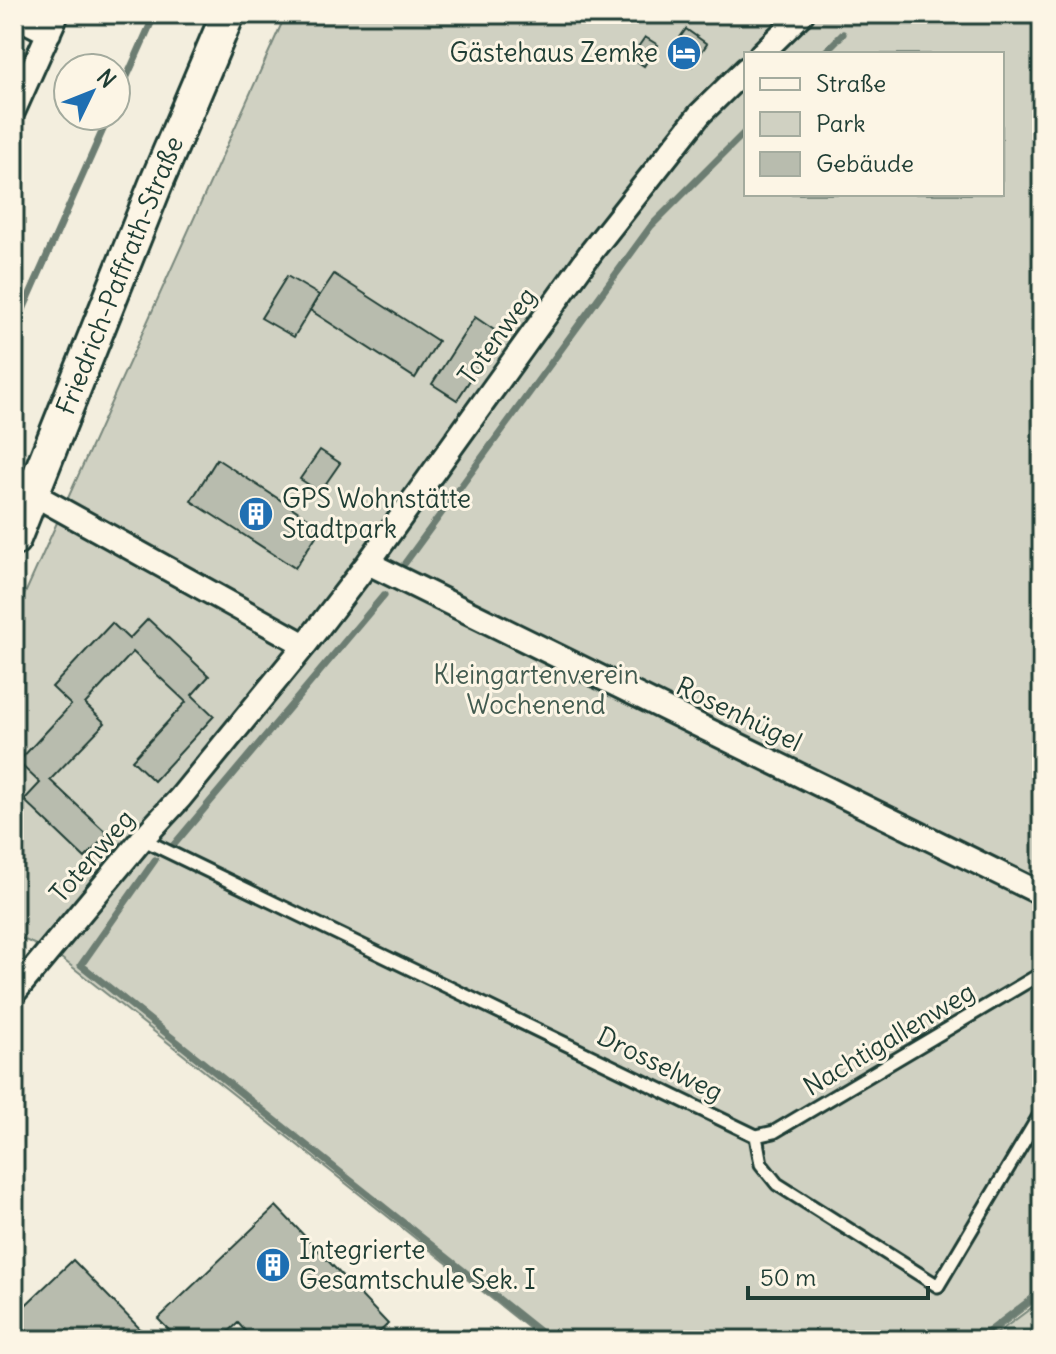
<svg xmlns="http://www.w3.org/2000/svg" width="1056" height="1354" font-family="Delius,sans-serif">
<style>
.green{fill:#d0d1c2;stroke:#78877b;stroke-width:2;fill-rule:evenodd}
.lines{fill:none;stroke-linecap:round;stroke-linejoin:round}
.stream{stroke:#6c7d72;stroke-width:7}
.building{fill:#b8bcae;stroke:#1f3d34;stroke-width:2}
.lane-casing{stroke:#1f3d34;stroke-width:17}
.street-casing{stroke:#1f3d34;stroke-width:28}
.secondary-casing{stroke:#1f3d34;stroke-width:38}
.lane{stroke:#fcf5e5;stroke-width:11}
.street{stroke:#fcf5e5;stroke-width:22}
.secondary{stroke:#fcf5e5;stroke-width:32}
.labels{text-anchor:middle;stroke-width:6;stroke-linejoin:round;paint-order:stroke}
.poi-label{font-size:26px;fill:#1f3d34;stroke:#fcf5e5;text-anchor:start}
.street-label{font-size:26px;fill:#1f3d34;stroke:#fcf5e5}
.park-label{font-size:26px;fill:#425b50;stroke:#fcf5e5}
</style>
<rect width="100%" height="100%" fill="#f3eede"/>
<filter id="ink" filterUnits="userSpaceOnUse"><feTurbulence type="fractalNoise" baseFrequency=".0125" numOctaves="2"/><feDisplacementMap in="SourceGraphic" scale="16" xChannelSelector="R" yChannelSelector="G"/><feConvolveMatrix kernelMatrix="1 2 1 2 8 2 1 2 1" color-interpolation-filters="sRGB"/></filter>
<g filter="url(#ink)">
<!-- green -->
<path class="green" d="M 286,14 L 1042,14 L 1042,1296 L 984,1340 L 544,1340 L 56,954 L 14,935 L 14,618 ZM 746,54 L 1002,54 L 1002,194 L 746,194 Z
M 1042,1300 L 1042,1340 L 988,1340 Z"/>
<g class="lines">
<!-- stream -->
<path class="stream" d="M 823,54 L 843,34
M 116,101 L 155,14
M 14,330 L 109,116
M 405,563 L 651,226 L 746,131
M 172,847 L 384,595
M 155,860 L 81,965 L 550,1340
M 978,1340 L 1042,1291"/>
</g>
<!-- building -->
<path class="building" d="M 686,29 L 707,44 L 692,66 L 671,50 Z
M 645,37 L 658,45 L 644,66 L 631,57 Z
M 334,274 L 438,341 L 415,378 L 310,310 Z
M 287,276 L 319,295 L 294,337 L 261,318 Z
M 475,317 L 500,334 L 457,400 L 432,384 Z
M 320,450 L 340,463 L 320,492 L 300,479 Z
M 217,459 L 322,527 L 295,568 L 191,501 Z
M 148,619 L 209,676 L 192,695 L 214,716 L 154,781 L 132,760 L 186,702 L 133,652 L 85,704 L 105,723 L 50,780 L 108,834 L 85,858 L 24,800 L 40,783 L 18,762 L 71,705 L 52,687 L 112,623 L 129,639 Z
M 276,1206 L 388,1324 L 371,1340 L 253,1340 L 238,1323 L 222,1338 L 224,1340 L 179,1340 L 158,1319 Z
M 73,1260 L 108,1296 L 151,1340 L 14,1340 L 14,1316 Z"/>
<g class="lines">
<!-- lane casing -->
<g class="lane-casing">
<path id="lane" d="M 142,839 L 756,1136 L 761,1164 L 777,1184 L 938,1286 L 1042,1111
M 756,1136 L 774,1132 L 1042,973"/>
</g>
<!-- street casing -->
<g class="street-casing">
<path id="street" d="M 14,15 L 49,33
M 761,54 L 802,14
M 14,110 L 57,14
M 33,494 L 305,645
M 368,563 L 1042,894
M 14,993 L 142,839 L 180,798 L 305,645 L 368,563 L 592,251 L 700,114 L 746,69"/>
</g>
<!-- secondary casing -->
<g class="secondary-casing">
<g id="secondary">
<path id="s1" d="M 14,539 L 155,186 L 228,14"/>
</g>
</g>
<!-- lane -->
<use href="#lane" class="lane"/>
<!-- street -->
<use href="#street" class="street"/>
<!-- secondary -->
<use href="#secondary" class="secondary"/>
</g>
</g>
<!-- icons -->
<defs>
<g id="hotel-disc" transform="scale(1.8)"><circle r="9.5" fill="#1f6fb2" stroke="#fcf5e5"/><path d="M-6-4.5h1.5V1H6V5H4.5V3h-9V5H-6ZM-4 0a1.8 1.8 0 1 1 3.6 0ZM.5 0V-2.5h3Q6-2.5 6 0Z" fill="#fff"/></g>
<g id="building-disc" transform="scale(1.8)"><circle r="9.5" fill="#1f6fb2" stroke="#fcf5e5"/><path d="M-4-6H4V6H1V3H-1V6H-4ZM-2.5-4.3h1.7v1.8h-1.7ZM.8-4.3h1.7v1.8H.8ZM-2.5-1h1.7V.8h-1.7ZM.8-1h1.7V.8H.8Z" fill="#fff"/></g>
</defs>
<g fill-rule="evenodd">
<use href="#hotel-disc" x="684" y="53"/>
<use href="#building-disc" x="256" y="514"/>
<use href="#building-disc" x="273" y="1265"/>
</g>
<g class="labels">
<!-- poi labels -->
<g class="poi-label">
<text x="658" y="62" text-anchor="end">Gästehaus Zemke</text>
<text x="282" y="508">GPS Wohnstätte<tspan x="282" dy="30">Stadtpark</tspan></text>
<text x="299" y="1259">Integrierte<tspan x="299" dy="30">Gesamtschule Sek. I</tspan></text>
</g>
<!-- street labels -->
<g class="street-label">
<text dy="9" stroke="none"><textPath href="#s1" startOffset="284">Friedrich-Paffrath-Straße</textPath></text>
<text transform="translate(497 336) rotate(-54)" y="9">Totenweg</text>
<text transform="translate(739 714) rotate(26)" y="9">Rosenhügel</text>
<text transform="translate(92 856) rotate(-49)" y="9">Totenweg</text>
<text transform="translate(889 1039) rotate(-31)" y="9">Nachtigallenweg</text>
<text transform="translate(660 1064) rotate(26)" y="9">Drosselweg</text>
</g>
<!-- park labels -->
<g class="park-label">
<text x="536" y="684">Kleingartenverein<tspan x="536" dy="30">Wochenend</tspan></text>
</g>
</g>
<!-- margin -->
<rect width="1056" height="1354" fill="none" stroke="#fcf5e5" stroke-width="48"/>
<rect x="24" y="24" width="1008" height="1306" fill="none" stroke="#1f3d34" stroke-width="3" filter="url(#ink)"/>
<!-- legend -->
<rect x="744" y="52" width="260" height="144" fill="#fcf5e5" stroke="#a4ab9e" stroke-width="2"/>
<rect x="760" y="78" width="40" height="12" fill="#fcf5e5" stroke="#a4ab9e" stroke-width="2"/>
<text x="816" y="92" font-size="24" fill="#1f3d34">Straße</text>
<rect x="760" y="112" width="40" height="24" fill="#d0d1c2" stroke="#a4ab9e" stroke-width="2"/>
<text x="816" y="132" font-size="24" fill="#1f3d34">Park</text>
<rect x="760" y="152" width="40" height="24" fill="#b8bcae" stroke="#a4ab9e" stroke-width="2"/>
<text x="816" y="172" font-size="24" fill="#1f3d34">Gebäude</text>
<!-- north arrow -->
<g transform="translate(92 92) rotate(47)"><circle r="38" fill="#fcf5e5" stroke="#a4ab9e" stroke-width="2"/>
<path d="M0-6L14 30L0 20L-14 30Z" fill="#1f6fb2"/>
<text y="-12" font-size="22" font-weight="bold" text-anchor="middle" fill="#1f3d34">N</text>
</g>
<!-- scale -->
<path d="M748 1286v12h180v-12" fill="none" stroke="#1f3d34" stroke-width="4"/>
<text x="760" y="1286" font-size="24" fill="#1f3d34" stroke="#fcf5e5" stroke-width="6" paint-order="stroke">50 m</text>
</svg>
